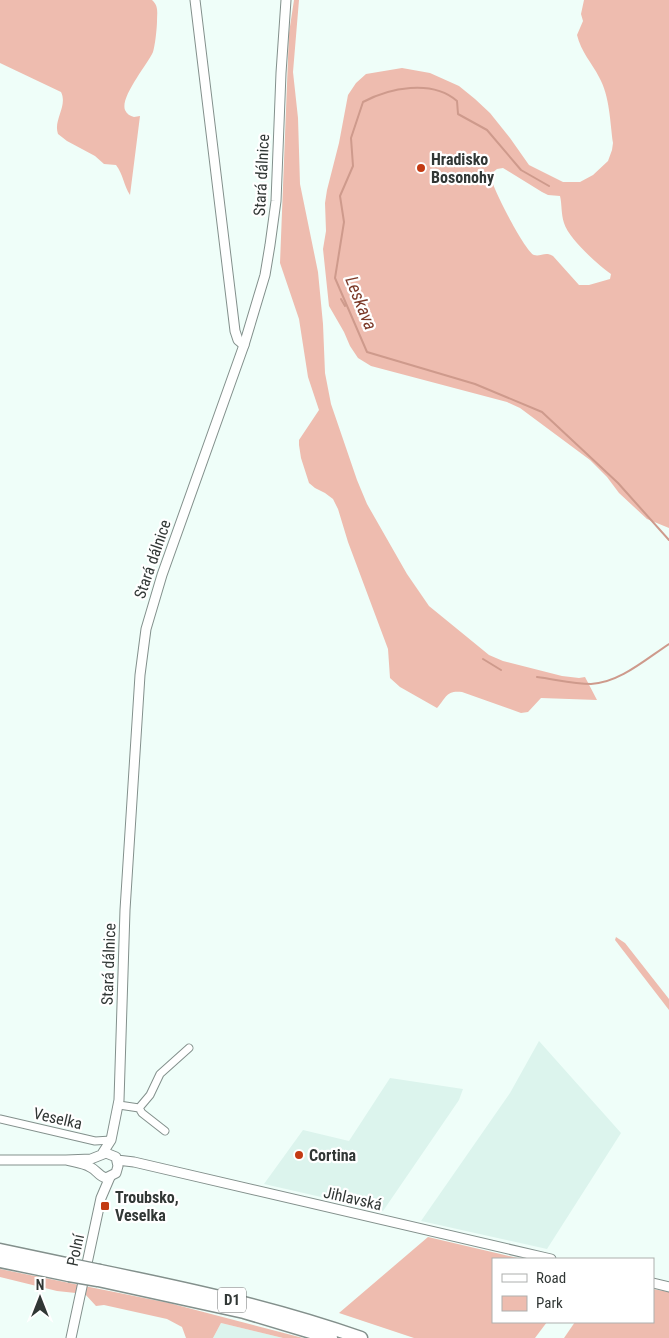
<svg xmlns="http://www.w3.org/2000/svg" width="669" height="1338" font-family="'Roboto Condensed',sans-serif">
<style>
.built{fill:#dcf4ed}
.green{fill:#eebcaf;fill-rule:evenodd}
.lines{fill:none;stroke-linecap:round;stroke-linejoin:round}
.stream{stroke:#ce9a8c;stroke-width:2}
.minor-casing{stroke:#83908c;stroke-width:9}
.tertiary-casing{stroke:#83908c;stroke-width:11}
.secondary-casing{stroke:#83908c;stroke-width:11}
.motorway-casing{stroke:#83908c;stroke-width:15}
.minor{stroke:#fff;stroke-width:7}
.tertiary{stroke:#fff;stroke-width:9}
.secondary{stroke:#fff;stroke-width:9}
.motorway{stroke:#fff;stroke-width:12}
.motorway-bridge-casing{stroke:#83908c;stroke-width:15;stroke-linecap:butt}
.motorway-bridge{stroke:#fff;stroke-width:12}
.poi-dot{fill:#c33a13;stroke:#fff;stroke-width:2}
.labels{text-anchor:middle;stroke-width:4.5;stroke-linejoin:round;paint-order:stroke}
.shield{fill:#fff;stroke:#6f7372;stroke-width:1}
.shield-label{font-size:15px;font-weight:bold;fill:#313735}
.poi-label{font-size:16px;font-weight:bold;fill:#313735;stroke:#fff;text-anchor:start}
.street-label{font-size:16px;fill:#313735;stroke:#fff}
.water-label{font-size:18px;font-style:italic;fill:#7c3a29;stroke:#fff}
</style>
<rect width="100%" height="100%" fill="#effef9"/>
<!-- built -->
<path class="built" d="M 539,1041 L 621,1133 L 547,1249 L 421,1221 L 510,1093 Z
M 390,1078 L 463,1089 L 459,1100 L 383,1211 L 264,1184 L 303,1130 L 349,1141 Z
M 221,1323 L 283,1338 L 213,1338 Z"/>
<!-- green -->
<path class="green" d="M 0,0 L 152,0 C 159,6 157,13 157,21 C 157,28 155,46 153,52 C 147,65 120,97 125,110 C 127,114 130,116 134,117 L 140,116 L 130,195 C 124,186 123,174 116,165 L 104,164 L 95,156 L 67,141 L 58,134 C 53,120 68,106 61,92 L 0,63 Z
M 294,0 L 299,0 L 293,72 L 298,118 L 300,184 L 318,272 L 323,324 L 325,373 L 331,404 L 357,480 L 367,504 L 407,574 L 429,606 L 478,646 L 489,655 L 503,661 L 562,676 L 579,678 L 585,677 L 597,700 L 541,698 L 528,712 L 521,713 L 462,692 C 446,690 446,698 437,708 L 400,687 L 390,678 L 388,649 L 348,542 L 338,509 L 333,499 L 325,493 L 315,488 L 309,483 L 301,458 L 299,445 L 299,440 L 319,410 L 308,377 L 299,319 L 280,263 L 289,33 Z
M 584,0 L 669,0 L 669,528 L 647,519 L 619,493 L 607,477 L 590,460 L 520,408 L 507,402 L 371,366 L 358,358 L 350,346 L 344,332 L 329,306 L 323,249 L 326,231 L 325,203 L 327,190 L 339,143 L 348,95 L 356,83 L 366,74 L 402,68 L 430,73 L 459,86 L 475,99 L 490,113 L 510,138 L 529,165 L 563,182 L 580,182 L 593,175 L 608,161 L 612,150 L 613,143 C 610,123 610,96 599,77 C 592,63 581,52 577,35 L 583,21 L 581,14 ZM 503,168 L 542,192 L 548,195 L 560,196 C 562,204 561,214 564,223 C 569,239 597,264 611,274 L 610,279 L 589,285 L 579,285 L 553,256 C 545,251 541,257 534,255 C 525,251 497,196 493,184 C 491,180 492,177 492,173 L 497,169 Z
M 616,937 L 625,943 L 669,999 L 669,1010 L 615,940 Z
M 428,1237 L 522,1259 L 493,1259 L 493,1322 L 547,1322 L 535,1338 L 414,1338 L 339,1313 Z
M 0,1269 L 169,1303 L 303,1338 L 283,1338 L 221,1323 L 213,1338 L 186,1338 L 182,1327 L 167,1319 L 104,1305 L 96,1306 L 85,1294 L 57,1291 L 0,1277 Z
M 653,1289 L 669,1292 L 669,1338 L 564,1338 L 575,1322 L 653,1322 Z"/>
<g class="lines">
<!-- stream -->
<path class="stream" d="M 549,186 L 521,170 L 487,130 L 458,114 L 457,101 C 432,79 389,88 363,102 L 351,138 L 353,166 L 340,196 L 344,222 L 335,278 L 367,352 L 475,384 L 542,412 L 618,483 L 669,540
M 341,299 L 345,306
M 483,659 L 501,670
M 537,677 C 554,679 573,684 591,684 C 619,683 646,659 669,644"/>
<!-- minor casing -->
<g class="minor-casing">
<path id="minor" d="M 119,1105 L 139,1108 L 142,1113 L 165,1131
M 139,1108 L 150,1095 L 160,1074 L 189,1048
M 0,1119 L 95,1141 L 111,1140"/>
</g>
<!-- tertiary casing -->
<g class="tertiary-casing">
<path id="tertiary" d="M 195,0 L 235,331 L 238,340 L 244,345
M 71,1338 L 101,1198 L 110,1177"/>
</g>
<!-- secondary casing -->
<g class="secondary-casing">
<path id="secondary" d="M 102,1154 L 111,1140 L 119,1100 L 125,910 L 140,675 L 146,629 L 162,575 L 244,345 L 265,275 L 270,245 L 276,201 L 281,73 L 286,0
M 0,1160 L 66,1160 L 91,1159 L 106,1153 L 116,1157 L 118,1166 L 116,1173 L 106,1178 C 98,1176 97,1170 90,1167 C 83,1163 73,1162 66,1160
M 117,1160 L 134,1162 L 551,1259
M 653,1283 L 669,1287"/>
</g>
<!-- motorway casing -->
<g class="motorway-casing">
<path id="motorway" d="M 0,1250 L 71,1265
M 0,1261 L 69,1275
M 100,1271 C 188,1289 276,1308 361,1338
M 98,1280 L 244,1312 L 331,1338"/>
</g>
<!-- minor -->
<use href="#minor" class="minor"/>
<!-- tertiary -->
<use href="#tertiary" class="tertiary"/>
<!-- secondary -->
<use href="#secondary" class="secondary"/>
<!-- motorway -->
<use href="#motorway" class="motorway"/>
<!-- motorway-bridge casing -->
<g class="motorway-bridge-casing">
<path id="motorway-bridge" d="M 71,1265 L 100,1271
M 69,1275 L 98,1280"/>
</g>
<!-- motorway-bridge -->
<use href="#motorway-bridge" class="motorway-bridge"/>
</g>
<!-- markers -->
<g class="poi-dot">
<circle cx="421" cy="168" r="5"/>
<circle cx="299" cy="1155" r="5"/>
<rect x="100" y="1201" width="10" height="10" rx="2.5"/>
</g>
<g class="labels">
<!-- shield labels -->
<rect class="shield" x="218" y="1287.5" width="28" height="25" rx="4"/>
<g class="shield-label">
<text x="232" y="1305">D1</text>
</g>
<!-- poi labels -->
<g class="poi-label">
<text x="431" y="165">Hradisko<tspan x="431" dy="18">Bosonohy</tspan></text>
<text x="309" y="1161">Cortina</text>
<text x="115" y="1203">Troubsko,<tspan x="115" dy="18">Veselka</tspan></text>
</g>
<!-- street labels -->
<g class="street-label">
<text transform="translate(261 175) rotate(-87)" y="6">Stará dálnice</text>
<text transform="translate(152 559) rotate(-71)" y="6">Stará dálnice</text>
<text transform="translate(108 964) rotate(-88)" y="6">Stará dálnice</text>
<text transform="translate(58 1118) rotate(13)" y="6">Veselka</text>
<text transform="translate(353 1198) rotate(13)" y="6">Jihlavská</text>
<text transform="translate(75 1250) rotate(-78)" y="6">Polní</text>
</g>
<!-- water labels -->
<g class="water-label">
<text transform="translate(361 303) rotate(68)" y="6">Leskava</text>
</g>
</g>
<!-- legend -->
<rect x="492" y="1258" width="162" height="65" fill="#ffffff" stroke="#adafae"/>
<rect x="502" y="1274" width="25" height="8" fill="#ffffff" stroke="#adafae"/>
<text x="536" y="1283" font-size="15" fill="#313735">Road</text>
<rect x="502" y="1296" width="25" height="15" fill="#eebcaf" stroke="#adafae"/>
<text x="536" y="1308" font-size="15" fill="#313735">Park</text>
<!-- north arrow -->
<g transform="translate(40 1298)" stroke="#ffffff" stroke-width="4" paint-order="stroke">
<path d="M0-4L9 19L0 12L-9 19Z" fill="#313735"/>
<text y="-8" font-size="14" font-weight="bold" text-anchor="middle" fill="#313735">N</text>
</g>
</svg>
